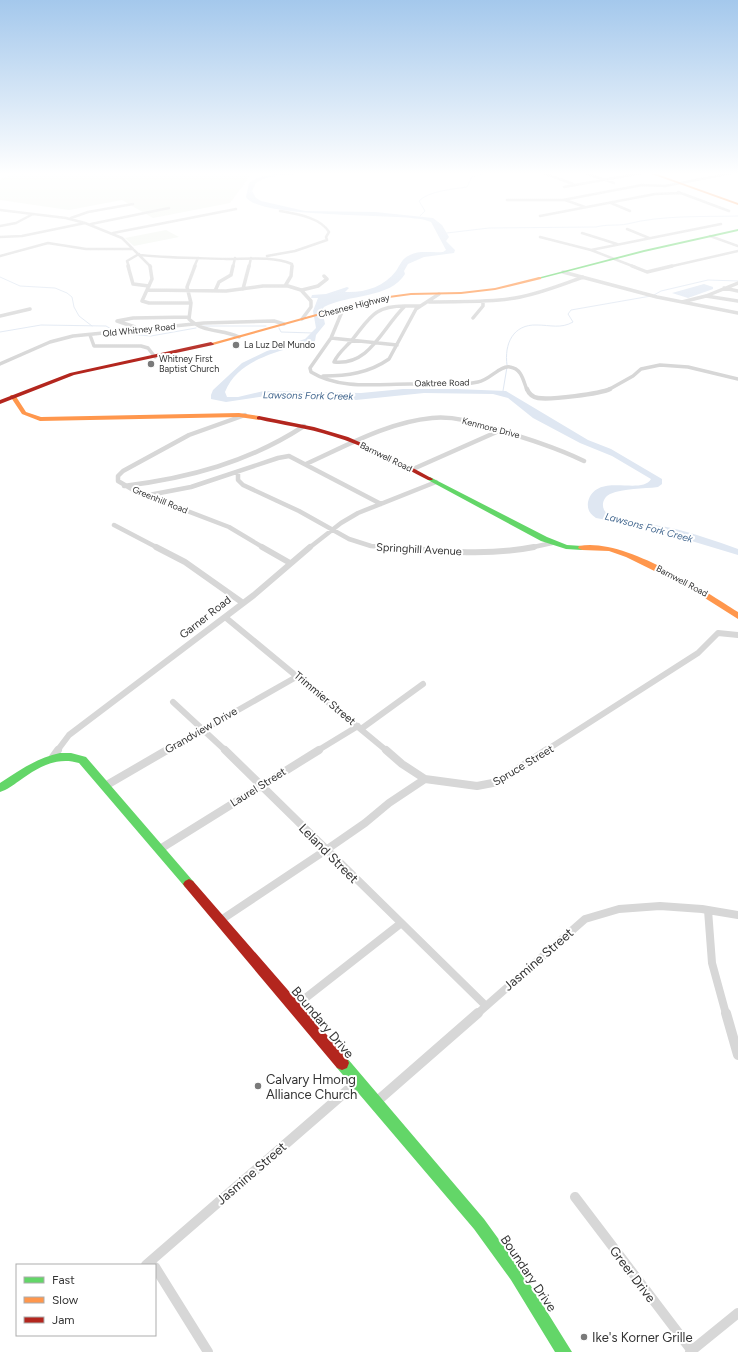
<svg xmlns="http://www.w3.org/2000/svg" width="738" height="1352" font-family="Figtree,sans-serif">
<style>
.green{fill:#f0f4ed}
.water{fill:#dfe7f2}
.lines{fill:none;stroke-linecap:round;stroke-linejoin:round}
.stream{stroke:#dfe7f2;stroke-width:1}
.street-far5{stroke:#d7d7d7;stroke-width:2.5}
.street-far4{stroke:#d7d7d7;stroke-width:3.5}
.street-far3{stroke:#d7d7d7;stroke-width:4.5}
.street-far2{stroke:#d7d7d7;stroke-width:6}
.street-far1{stroke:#d7d7d7;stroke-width:8}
.street{stroke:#d7d7d7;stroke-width:10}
.fast{fill:#63d668;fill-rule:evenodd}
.slow{fill:#ff974d;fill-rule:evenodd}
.jam{fill:#b3261e;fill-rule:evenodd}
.poi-dot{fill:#7a7a7a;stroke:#fff;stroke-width:1.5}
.labels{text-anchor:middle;stroke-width:4;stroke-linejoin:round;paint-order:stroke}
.far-street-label{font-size:9px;fill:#333;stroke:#fff}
.far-poi-label{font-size:9px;fill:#333;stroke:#fff;text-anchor:start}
.far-water-label{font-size:10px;font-style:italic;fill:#456990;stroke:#fff}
.street-label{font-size:11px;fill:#333;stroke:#fff}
.near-street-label{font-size:13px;fill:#333;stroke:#fff}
.near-poi-label{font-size:13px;fill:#333;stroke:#fff;text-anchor:start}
</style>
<rect width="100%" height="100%" fill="#fff"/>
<!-- green -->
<path class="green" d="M 25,172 L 253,172 L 230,203 L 153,218 L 122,200 L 69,210 L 0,200 L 0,180 L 11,174 Z
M 166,230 L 179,237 L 134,246 L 125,238 Z"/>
<!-- water -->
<path class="water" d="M 318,172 C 298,177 274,171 256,183 L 252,191 L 256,198 L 261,201 L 305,211 L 375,212 L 433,218 L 442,225 L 449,237 L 446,241 L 455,250 L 454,253 L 424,257 L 408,264 L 404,271 L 405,274 C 390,299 348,294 324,307 L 322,310 L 325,324 L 316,335 L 315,341 C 309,345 301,345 294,347 C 268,354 236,364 225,392 L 227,397 L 238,397 L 264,391 L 361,393 L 403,389 L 456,389 L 506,391 L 588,440 L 611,449 L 662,479 L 662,484 L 658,487 C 643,489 624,488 610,494 C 602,498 600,509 608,514 C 621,522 654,524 671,528 C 693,533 716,541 738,549 L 738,555 L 645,527 L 596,518 C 590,514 587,510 588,502 C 596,471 641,496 651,479 L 612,456 L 580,443 L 533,418 L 508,398 L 493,394 L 424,393 L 356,400 L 322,395 L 280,394 L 226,402 L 211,399 L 211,395 L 213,390 L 242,363 L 267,351 L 305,339 L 316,328 L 313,311 L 318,298 L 311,298 L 312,295 L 326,294 L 347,287 L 349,288 L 345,292 C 364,293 384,287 396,271 C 401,264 401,259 410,255 C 419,250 432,253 443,252 L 446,250 L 431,222 L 425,220 C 395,213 259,219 246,197 L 249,183 C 264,171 300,172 318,172 Z
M 704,284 L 713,287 L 713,289 L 688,298 L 672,293 Z"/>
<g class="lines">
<!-- stream -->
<path class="stream" d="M 420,216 L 425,211 L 419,201 C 428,191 454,189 467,187 L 472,177 L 491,172
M 447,233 L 489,228 L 596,227 C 607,224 617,226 627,224 C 662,215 701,217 738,216
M 0,277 L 20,286 L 55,288 L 67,293 L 72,297 L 74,307 L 79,316 L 92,326
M 654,295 L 661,291 L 708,280 L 738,281
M 203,326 L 266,326
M 279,328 L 281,332 L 313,333
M 0,332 L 41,325 L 106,326 L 113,330
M 116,333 L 151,336 L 196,328
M 507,365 C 504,344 513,324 537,325 C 550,325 561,329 573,322 L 568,314 L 571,310 L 651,296
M 503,391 L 507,367"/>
<!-- street-far5 -->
<path class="street-far5" d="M 541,172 L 573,184
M 582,172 L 614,183
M 564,187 L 648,172
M 678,192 L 729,211
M 507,200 L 563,200 L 642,185 L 665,186 L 738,172
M 565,200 L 585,207
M 611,203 L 630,211
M 0,210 L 66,218 L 85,223 L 122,238 L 151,267
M 540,216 L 655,194 L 681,193
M 71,218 L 88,212 L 133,204
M 91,224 L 169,208
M 0,226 L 16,223 L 33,214
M 627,229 L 649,238
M 113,233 L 236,209
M 582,233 L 617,244
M 710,236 L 738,246
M 0,237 L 22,236 L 85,223
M 540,237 L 591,250 L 635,267
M 591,250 L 721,224
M 140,255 C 169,258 198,258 227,259 C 248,259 272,256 292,264 L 292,267
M 0,256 L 48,243 L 86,249 L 133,249
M 267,256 L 295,251 L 327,240 L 326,237 L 329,232 C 320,217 296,214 280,211
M 129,267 L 127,261 L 139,254
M 194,267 L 198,258
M 233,267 L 235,258
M 249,267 L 251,258
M 668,267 L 738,251"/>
<!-- street-far4 -->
<path class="street-far4" d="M 128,266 L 133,284 L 149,286
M 150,266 L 152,279 L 142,301 L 149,303 L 191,303
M 195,266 L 187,287 L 191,303 L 189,319 C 203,333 222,329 239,337
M 632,266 L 647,272 L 672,266
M 563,272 L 657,297 L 738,313
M 285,286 L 291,276 L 292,266
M 724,288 L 738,291
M 243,289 L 249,266
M 147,290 L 226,291 L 263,286 L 288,286 L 301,290 L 311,301 L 311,307 L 302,319
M 302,290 L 318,286 L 327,279 L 324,276
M 215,291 L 219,282 L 231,275 L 233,266
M 706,296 L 738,301
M 429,302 C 458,301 487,303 515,298 C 539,294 561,285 583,277
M 682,302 L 706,296 L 738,283
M 405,306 C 382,328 370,366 334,362 C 338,353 346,347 352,340 C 370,318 373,306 405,306 Z
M 405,306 L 420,306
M 344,307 L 331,338 L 310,368 L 311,372 C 340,390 377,384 410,384 C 433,384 455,387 478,382 C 490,380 500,365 510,367 C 522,369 523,380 527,390
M 0,316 L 30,309
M 473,318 L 483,306 L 483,302
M 136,330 L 135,327 L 117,321 L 133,318 L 189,317
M 90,335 L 94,346 L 141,346 L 148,348 L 155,357
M 331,338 L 397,345
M 0,364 L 50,342 L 73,336 L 204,323 L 274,321 L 284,324
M 323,376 C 347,376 369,373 389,359 L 416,309 L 439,294
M 608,390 L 633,376 L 641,369 L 660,365 L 688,367 L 738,379"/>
<!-- street-far3 -->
<path class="street-far3" d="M 527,389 C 529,394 532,397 538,398 C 550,400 600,394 610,389
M 245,415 L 189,435 L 123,471 L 118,476 L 118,481 L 135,491 L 229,527 L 264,548
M 306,464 C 346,446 388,422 432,418 C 454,416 474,422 495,429 C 525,438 555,447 584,461
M 413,469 L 501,430
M 238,472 L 238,480 L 243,485 L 299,511 L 349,539 L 371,546 L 396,548
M 124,486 C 189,478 249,462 304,426
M 149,495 L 191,487 L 278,458 L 289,456 L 381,504
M 114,525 L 158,548
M 309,548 L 341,523 L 358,513 L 436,482
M 529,548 L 552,543"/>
<!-- street-far2 -->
<path class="street-far2" d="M 156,547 L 185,562 L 243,603
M 262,547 L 290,563
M 382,547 C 432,550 484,557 534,547
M 225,617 L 387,751
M 173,702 L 226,751
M 361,729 L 423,684
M 57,751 L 69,735 L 254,595 L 310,547
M 166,751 L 298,676
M 317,751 L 358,726
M 545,751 L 698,653 L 718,633 L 738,635"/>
<!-- street-far1 -->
<path class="street-far1" d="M 225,750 L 485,1005
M 386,750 L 402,764 L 425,779 L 477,786 L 498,782 L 547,750
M 53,757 L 58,750
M 105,786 L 167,750
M 160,849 L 319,750
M 708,910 L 712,963 L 726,1014
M 221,920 L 326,850 L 365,823 L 389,803 L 425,779
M 294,1007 L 400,924
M 477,1014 L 585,919 L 619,909 L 660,906 L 702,909 L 738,915"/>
<!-- street -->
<path class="street" d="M 726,1013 L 738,1055
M 375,1103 L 478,1013
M 575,1197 L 692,1351
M 146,1265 L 357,1082
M 155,1267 L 208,1352
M 690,1352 L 738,1313"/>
<!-- fast -->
<path class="fast" d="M 738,229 L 738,231 L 644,252 L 539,279 L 537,278 L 644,250 Z
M 430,477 L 547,537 L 567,545 L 582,546 L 586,548 L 582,550 L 566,549 L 541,541 L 428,480 L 428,478 Z
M 60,753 L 71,753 L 86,757 L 193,881 L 195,884 L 193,887 L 189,889 L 185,887 L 79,763 C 56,756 37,768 19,781 C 13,785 7,790 0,792 L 0,783 C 20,770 37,758 60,753 Z
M 342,1056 L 347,1058 L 484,1219 L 521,1270 L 572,1352 L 555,1352 L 511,1280 L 474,1229 L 337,1068 L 335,1063 L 337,1058 Z"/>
<!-- slow -->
<path class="slow" d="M 646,172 L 651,172 L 738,203 L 738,205 Z
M 539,277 L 541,277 L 541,279 L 495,290 L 461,294 L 411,295 L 374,300 L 213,345 L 208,344 L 374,298 L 411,293 L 461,292 L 495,288 Z
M 11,395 L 15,395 L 26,412 L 41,417 L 239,413 L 259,416 L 262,418 L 259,420 L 239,417 L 40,421 L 22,414 L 10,396 Z
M 579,546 C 623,537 702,589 738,612 L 738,619 L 689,588 L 626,557 L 609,551 L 582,550 L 578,548 Z"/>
<!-- jam -->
<path class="jam" d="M 211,342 L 214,344 L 213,345 L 74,375 L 0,404 L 0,400 L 70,373 Z
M 259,416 L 314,427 L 348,437 L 391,456 L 433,479 L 432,480 L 428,480 C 397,464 366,446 332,436 C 308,428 282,425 257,419 L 257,417 Z
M 189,879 L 193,881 L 347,1058 L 349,1063 L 347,1068 L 342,1070 L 337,1068 L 185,887 L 183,884 L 185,881 Z"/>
</g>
<!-- sky -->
<linearGradient id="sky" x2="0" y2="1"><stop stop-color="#a4c8ec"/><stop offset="0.48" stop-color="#fff"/><stop offset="1" stop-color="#fff" stop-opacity="0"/></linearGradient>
<rect width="738" height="361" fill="url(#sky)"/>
<!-- markers -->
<g class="poi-dot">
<circle cx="236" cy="345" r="4"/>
<circle cx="151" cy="364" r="4"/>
<circle cx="258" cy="1086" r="4"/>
<circle cx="584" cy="1337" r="4"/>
</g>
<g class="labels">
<!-- far-street labels -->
<g class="far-street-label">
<text transform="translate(354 306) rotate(-14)" y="3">Chesnee Highway</text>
<text transform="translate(139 330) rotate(-6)" y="3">Old Whitney Road</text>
<text transform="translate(442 383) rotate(-1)" y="3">Oaktree Road</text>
<text transform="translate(491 428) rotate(15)" y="3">Kenmore Drive</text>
<text transform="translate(386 457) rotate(26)" y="3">Barnwell Road</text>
<text transform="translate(160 500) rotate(22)" y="3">Greenhill Road</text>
<text transform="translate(682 581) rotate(28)" y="3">Barnwell Road</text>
</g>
<!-- far-poi labels -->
<g class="far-poi-label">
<text x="244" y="348">La Luz Del Mundo</text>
<text x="159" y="362">Whitney First<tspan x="159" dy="10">Baptist Church</tspan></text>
</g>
<!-- far-water labels -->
<g class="far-water-label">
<text transform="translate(308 395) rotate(1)" y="4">Lawsons Fork Creek</text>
<text transform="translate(649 527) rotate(15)" y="4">Lawsons Fork Creek</text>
</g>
<!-- street labels -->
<g class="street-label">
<text transform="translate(419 549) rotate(3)" y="4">Springhill Avenue</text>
<text transform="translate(205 617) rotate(-38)" y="4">Garner Road</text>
<text transform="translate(325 698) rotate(40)" y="4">Trimmier Street</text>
<text transform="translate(201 730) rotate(-30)" y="4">Grandview Drive</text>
<text transform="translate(523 765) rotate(-31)" y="4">Spruce Street</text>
<text transform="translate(258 787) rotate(-32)" y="4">Laurel Street</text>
</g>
<!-- near-street labels -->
<g class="near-street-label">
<text transform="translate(329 853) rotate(45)" y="5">Leland Street</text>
<text transform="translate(538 959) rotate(-41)" y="5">Jasmine Street</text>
<text transform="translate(323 1022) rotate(50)" y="5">Boundary Drive</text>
<text transform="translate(251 1173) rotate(-41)" y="5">Jasmine Street</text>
<text transform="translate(529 1273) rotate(56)" y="5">Boundary Drive</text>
<text transform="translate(633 1274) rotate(53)" y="5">Greer Drive</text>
</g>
<!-- near-poi labels -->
<g class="near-poi-label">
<text x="266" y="1084">Calvary Hmong<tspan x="266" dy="15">Alliance Church</tspan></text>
<text x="592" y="1342">Ike's Korner Grille</text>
</g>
</g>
<!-- legend -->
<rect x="16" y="1264" width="140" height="72" fill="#ffffff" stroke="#adadad"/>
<rect x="24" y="1277" width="20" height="6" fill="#63d668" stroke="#adadad"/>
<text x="52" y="1284" font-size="12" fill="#333333">Fast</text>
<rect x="24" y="1297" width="20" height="6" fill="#ff974d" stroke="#adadad"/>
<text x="52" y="1304" font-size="12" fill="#333333">Slow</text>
<rect x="24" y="1317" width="20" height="6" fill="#b3261e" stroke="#adadad"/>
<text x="52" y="1324" font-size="12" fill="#333333">Jam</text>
</svg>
